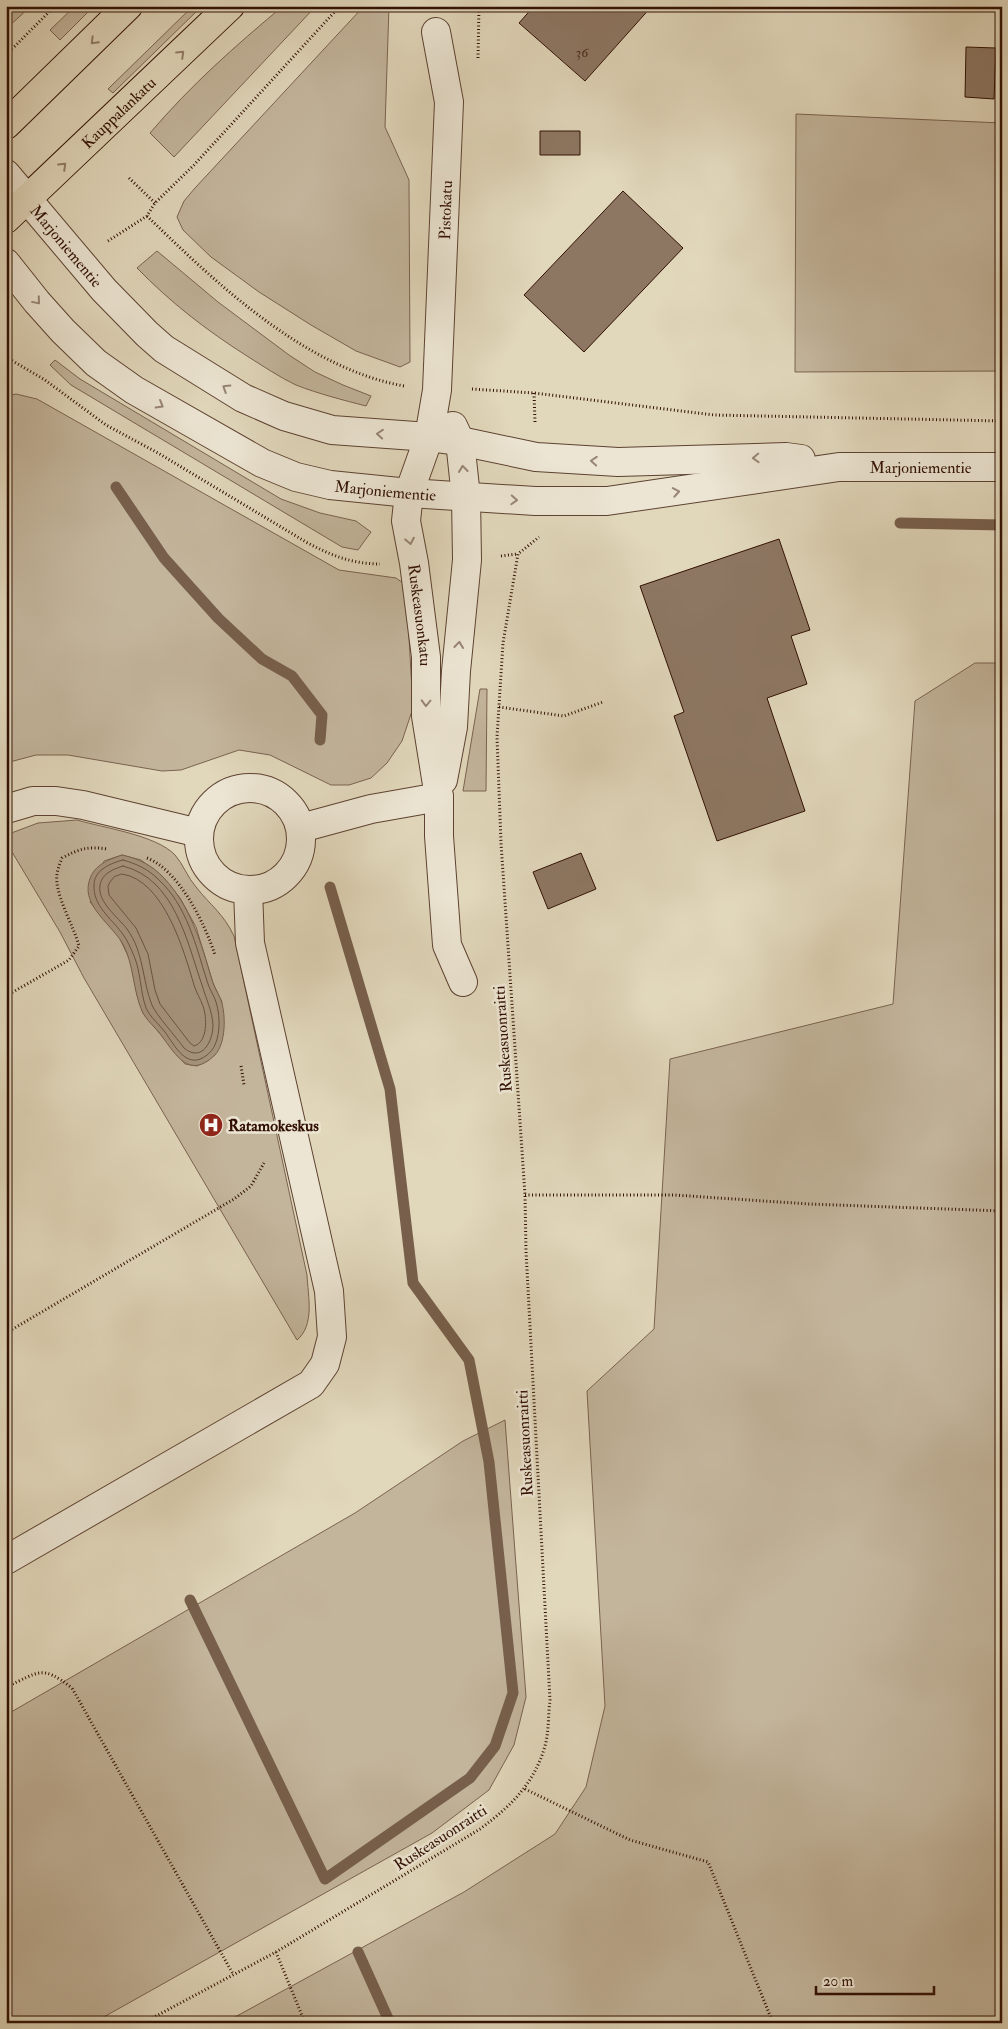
<svg xmlns="http://www.w3.org/2000/svg" width="1008" height="2029" font-family="'IM FELL Double Pica',serif">
<style>
.green{fill:#c3b59c;stroke:#7a6250;fill-rule:evenodd}
.water{fill:#a5937c;stroke:#775f4c}
.lines{fill:none;stroke-linecap:round;stroke-linejoin:round}
.shore{stroke:#6b5240;stroke-width:1}
.stream{stroke:#775f4c;stroke-width:11}
.building{fill:#8d7763;stroke:#311003}
.minor-casing{stroke:#5d4231;stroke-width:30}
.major-casing{stroke:#311003;stroke-width:30}
.path{stroke:#311003;stroke-width:3;stroke-dasharray:1 2.5;stroke-linecap:butt}
.minor{stroke:#ece5d3;stroke-width:28}
.major{stroke:#e1d7bb;stroke-width:28}
.oneway{stroke:#927d68}
.oneway2{stroke:#988575}
.labels{text-anchor:middle;stroke-width:5;stroke-linejoin:round;paint-order:stroke}
.number-label{font-size:14px;fill:#482a1b}
.street-label{font-size:16px;fill:#311003;stroke:#ece5d3}
.poi-label{font-size:16px;font-weight:bold;fill:#311003;stroke:#ece5d3;text-anchor:start}
</style>
<rect width="100%" height="100%" fill="#e1d7bb"/>
<filter id="stains"><feTurbulence type="fractalNoise" baseFrequency=".004" numOctaves="4"/><feColorMatrix values="0 0 0 0 .2 0 0 0 0 .09 0 0 0 0 .02 0 0 0 .5 -.17"/></filter>
<radialGradient id="worn" r=".72"><stop offset=".6" stop-color="#630" stop-opacity="0"/><stop offset="1" stop-color="#630" stop-opacity=".3"/></radialGradient>
<!-- green -->
<path class="green" d="M 6,6 L 31,6 L 6,29 Z
M 75,6 L 94,6 L 60,40 L 50,30 Z
M 193,6 L 202,6 L 113,93 L 108,89 Z
M 283,6 L 316,6 L 174,157 L 150,133 C 192,84 234,47 283,6 Z
M 364,6 L 389,6 L 385,127 L 409,180 L 410,362 L 400,367 L 356,351 L 311,325 L 259,292 L 211,257 L 183,230 L 177,217 L 184,201 L 195,188 Z
M 796,114 L 1002,123 L 1002,371 L 795,372 Z
M 157,251 L 218,302 L 289,355 L 315,372 L 343,385 L 371,396 L 366,406 C 343,400 319,394 296,385 C 279,377 263,366 247,356 C 206,330 170,302 137,268 Z
M 55,360 L 80,379 L 281,499 L 320,513 L 356,521 L 371,532 L 358,550 L 342,547 L 71,385 L 50,365 Z
M 16,394 L 37,399 L 339,570 L 396,578 L 406,585 L 413,708 L 402,741 L 387,763 L 371,778 L 349,785 L 331,785 L 270,755 L 239,750 L 181,770 L 162,771 L 68,755 L 36,755 L 6,763 L 6,396 Z
M 975,663 L 1002,663 L 1002,2023 L 224,2023 L 464,1892 L 555,1834 L 586,1787 L 605,1706 L 587,1391 L 654,1329 L 670,1059 L 893,1004 L 915,701 Z
M 480,689 L 487,689 L 486,791 L 463,791 Z
M 77,820 C 104,828 156,835 175,855 C 183,864 188,878 196,887 C 211,906 223,913 234,936 L 307,1275 C 308,1296 315,1325 297,1340 L 84,978 L 60,932 L 6,842 L 6,835 L 38,823 ZM 122,855 L 141,860 L 163,877 L 180,898 L 196,927 L 213,983 L 222,1002 L 209,1060 L 197,1066 L 185,1064 L 143,1013 L 137,995 L 130,960 L 119,937 L 90,902 L 104,861 Z
M 505,1420 L 526,1697 L 514,1745 L 489,1790 L 432,1833 L 93,2023 L 6,2023 L 6,1715 L 355,1513 L 463,1441 Z"/>
<!-- water -->
<path class="water" d="M 122,855 C 139,859 152,865 164,878 C 191,907 201,943 212,980 C 214,987 218,993 221,1000 C 226,1015 226,1043 215,1055 C 189,1080 176,1055 161,1035 C 155,1027 146,1020 142,1011 C 133,990 134,967 124,946 C 114,926 82,907 89,882 C 93,865 108,860 122,855 Z"/>
<g class="lines">
<!-- shore -->
<path class="shore" d="M 123,860 C 137,864 148,869 159,880 C 187,906 196,946 207,981 C 209,989 214,995 216,1002 C 221,1018 221,1045 207,1055 C 187,1071 175,1046 165,1032 C 159,1024 150,1017 146,1008 C 140,991 141,972 134,956 C 131,949 127,939 122,933 C 111,918 93,906 94,885 C 94,870 111,863 123,860 Z
M 123,866 C 175,879 187,942 202,985 C 206,999 212,1010 213,1025 C 213,1041 202,1063 184,1048 C 177,1038 156,1015 152,1005 C 142,980 144,952 127,929 C 118,917 97,902 100,885 C 102,873 114,869 123,866 Z
M 122,874 C 164,880 184,951 194,985 C 196,992 200,998 203,1006 C 207,1017 208,1042 194,1046 L 190,1043 L 160,1004 L 155,990 L 148,954 L 136,928 L 109,895 L 108,886 L 110,882 L 114,877 Z"/>
<!-- stream -->
<path class="stream" d="M 116,487 L 164,558 L 218,618 L 262,659 L 292,676 L 322,715 L 320,740
M 900,523 L 1002,525
M 190,1600 L 325,1879 L 470,1778 L 495,1746 L 513,1693 L 489,1462 L 469,1360 L 413,1283 L 390,1089 L 330,887
M 358,1952 L 390,2023"/>
</g>
<!-- building -->
<path class="building" d="M 534,6 L 652,6 L 585,81 L 519,23 Z
M 966,47 L 996,48 L 994,99 L 965,97 Z
M 540,131 L 580,131 L 580,155 L 540,155 Z
M 623,191 L 683,248 L 584,352 L 524,295 Z
M 779,539 L 810,630 L 791,636 L 807,684 L 767,698 L 805,811 L 717,841 L 674,716 L 684,712 L 640,586 Z
M 581,853 L 596,889 L 548,909 L 533,872 Z"/>
<g class="lines">
<!-- minor casing -->
<g class="minor-casing">
<g id="minor">
<path id="s1" d="M 436,32 L 449,102 L 437,390 L 429,437 L 409,493 L 406,521 L 414,563 L 426,657 L 426,716 L 439,797 L 439,836 L 447,945 L 463,982"/>
<path id="s2" d="M 6,174 L 104,290 L 147,334 L 164,349 L 243,398 L 284,416 L 332,430 L 429,437 L 460,441 L 536,457 L 618,462 L 786,457 L 801,459"/>
<path id="s3" d="M 6,263 L 37,302 L 63,331 L 96,363 L 134,390 L 262,463 L 296,477 L 330,485 L 409,493 L 535,501 L 607,501 L 839,467 L 1002,467"/>
<path d="M 443,780 L 453,727 L 456,671 L 467,560 L 466,497 L 460,441 L 453,426"/>
<circle cx="250" cy="839" r="51"/>
<path d="M 6,809 L 33,801 L 56,801 L 83,805 L 199,833"/>
<path d="M 301,828 L 371,809 L 439,797"/>
<path d="M 6,1560 L 311,1384 L 325,1364 L 332,1337 L 329,1291 L 250,943 L 248,890"/>
</g>
</g>
<!-- major casing -->
<g class="major-casing">
<g id="major">
<path d="M 6,125 L 128,6"/>
<path id="s4" d="M 6,219 L 230,6"/>
</g>
</g>
<!-- path -->
<path class="path" d="M 6,53 L 15,46 L 55,6
M 478,58 L 479,6
M 129,178 L 155,203
M 147,216 C 217,284 305,368 404,386
M 108,241 L 147,216 L 155,203 L 194,165 L 340,6
M 6,333 L 12,326
M 6,357 L 45,380 L 106,425 L 158,453 L 306,542 C 330,555 352,564 380,564
M 472,389 L 534,393 L 714,415 L 1002,421
M 534,393 L 535,422
M 501,556 L 517,554
M 499,707 L 564,716 L 603,702
M 147,858 C 179,870 205,924 215,955
M 6,996 L 69,960 L 79,946 C 74,926 54,894 57,874 C 58,868 60,863 62,858 C 79,849 87,846 107,849
M 241,1066 L 244,1085
M 525,1195 L 674,1195 L 809,1204 L 1002,1211
M 6,1333 L 234,1199 L 251,1186 L 264,1163
M 6,1687 C 40,1672 41,1664 72,1688 L 233,1974
M 525,1789 L 630,1840 L 708,1862 L 773,2023
M 276,1952 L 305,2023
M 143,2023 L 276,1952 L 480,1829 C 511,1806 534,1784 545,1746 C 549,1732 548,1715 550,1700 L 526,1251 L 525,1195 L 501,843 L 497,737 L 503,643 L 518,554 L 539,537"/>
<!-- minor -->
<use href="#minor" class="minor"/>
<!-- major -->
<use href="#major" class="major"/>
</g>
<!-- one-way arrows -->
<defs><path id="oneway-chevron" d="M-2-3.5L2.5 0L-2 3.5" fill="none" stroke-width="1.6" stroke-linecap="round" stroke-linejoin="round" transform="scale(1.25)"/></defs>
<g class="oneway">
<use href="#oneway-chevron" transform="translate(94 41) rotate(135)"/>
<use href="#oneway-chevron" transform="translate(181 54) rotate(-44)"/>
<use href="#oneway-chevron" transform="translate(63 166) rotate(-44)"/>
</g>
<g class="oneway2">
<use href="#oneway-chevron" transform="translate(37 301) rotate(50)"/>
<use href="#oneway-chevron" transform="translate(226 388) rotate(-148)"/>
<use href="#oneway-chevron" transform="translate(160 405) rotate(30)"/>
<use href="#oneway-chevron" transform="translate(380 434) rotate(-175)"/>
<use href="#oneway-chevron" transform="translate(756 458) rotate(178)"/>
<use href="#oneway-chevron" transform="translate(594 461) rotate(-176)"/>
<use href="#oneway-chevron" transform="translate(463 469) rotate(-96)"/>
<use href="#oneway-chevron" transform="translate(676 492) rotate(-10)"/>
<use href="#oneway-chevron" transform="translate(514 500) rotate(3)"/>
<use href="#oneway-chevron" transform="translate(410 541) rotate(79)"/>
<use href="#oneway-chevron" transform="translate(459 645) rotate(-84)"/>
<use href="#oneway-chevron" transform="translate(426 703) rotate(91)"/>
</g>
<!-- icons -->
<defs>
<g id="hospital-disc" transform="scale(1.25)"><circle r="9.5" fill="#8f2418" stroke="#ece5d3"/><path d="M-5-5h3v3.5h4V-5h3V5h-3V1.5h-4V5h-3Z" fill="#fff"/></g>
</defs>
<g fill-rule="evenodd">
<use href="#hospital-disc" x="211" y="1125"/>
</g>
<g class="labels">
<!-- number labels -->
<g class="number-label">
<text x="582" y="57">36</text>
</g>
<!-- street labels -->
<g class="street-label">
<text dy="6" stroke="none"><textPath href="#s4" startOffset="155">Kauppalankatu</textPath></text>
<text transform="translate(445 210) rotate(-88)" y="6">Pistokatu</text>
<text dy="6" stroke="none"><textPath href="#s2" startOffset="94">Marjoniementie</textPath></text>
<text dy="6" stroke="none"><textPath href="#s3" startOffset="994">Marjoniementie</textPath></text>
<text dy="6" stroke="none"><textPath href="#s3" startOffset="456">Marjoniementie</textPath></text>
<text dy="6" stroke="none"><textPath href="#s1" startOffset="590">Ruskeasuonkatu</textPath></text>
<text transform="translate(502 1039) rotate(-94)" y="6">Ruskeasuonraitti</text>
<text transform="translate(524 1443) rotate(-93)" y="6">Ruskeasuonraitti</text>
<text transform="translate(440 1837) rotate(-33)" y="6">Ruskeasuonraitti</text>
</g>
<!-- poi labels -->
<g class="poi-label">
<text x="228" y="1131">Ratamokeskus</text>
</g>
</g>
<!-- margin -->
<rect width="1008" height="2029" fill="none" stroke="#e1d7bb" stroke-width="25"/>
<rect x="8" y="8" width="993" height="2014" fill="none" stroke="#311003" stroke-width="2.5"/>
<rect x="12" y="12" width="983" height="2004" fill="none" stroke="#311003"/>
<!-- scale -->
<path d="M816 1986v8h118v-8" fill="none" stroke="#311003" stroke-width="2.5"/>
<text x="823" y="1986" font-size="15" fill="#311003" stroke="#ece5d3" stroke-width="4" paint-order="stroke">20 m</text>
<rect width="100%" height="100%" filter="url(#stains)"/>
<rect width="100%" height="100%" fill="url(#worn)"/>
</svg>
